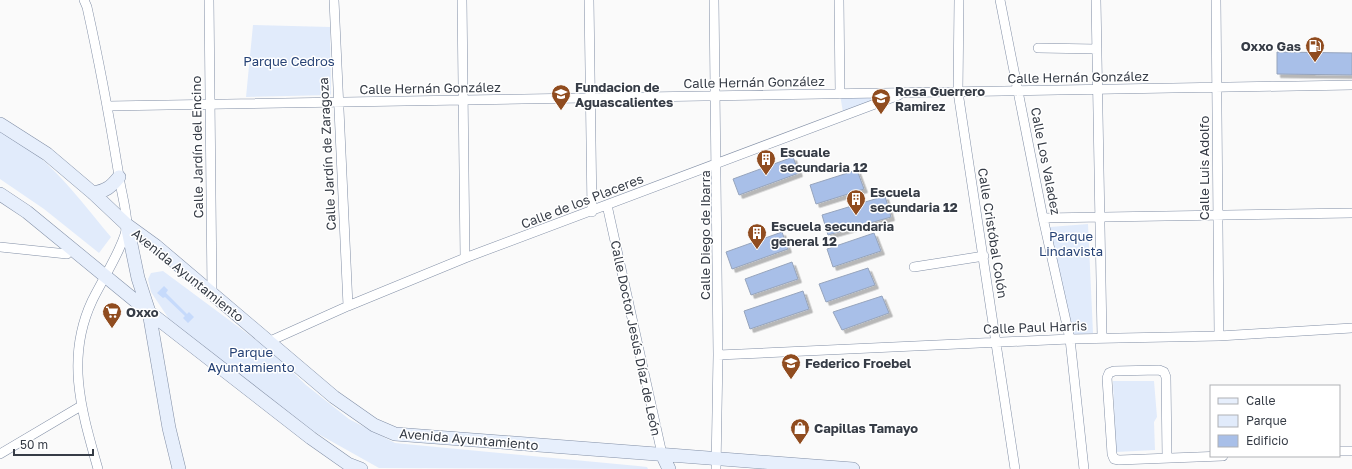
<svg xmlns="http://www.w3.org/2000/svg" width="1352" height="469" font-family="'Golos Text',sans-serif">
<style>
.green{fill:#e1ebfb}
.water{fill:#c6dafb}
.building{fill:#a8bfe8;stroke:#96a4bc;filter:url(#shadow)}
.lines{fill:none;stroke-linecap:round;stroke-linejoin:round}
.minor-casing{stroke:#828fa6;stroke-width:10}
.secondary-casing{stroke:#828fa6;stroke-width:14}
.minor{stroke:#fff;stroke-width:9}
.secondary{stroke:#e7effc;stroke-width:13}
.labels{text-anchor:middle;stroke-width:3;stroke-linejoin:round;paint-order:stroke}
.poi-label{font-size:13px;font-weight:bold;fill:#363c46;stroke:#fff;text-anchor:start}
.park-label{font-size:13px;fill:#274376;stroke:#fff}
.street-label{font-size:13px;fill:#363c46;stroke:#fff}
</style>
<defs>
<filter id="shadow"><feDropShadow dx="3.5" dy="3.5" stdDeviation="0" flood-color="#0004"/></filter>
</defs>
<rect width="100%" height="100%" fill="#fafafa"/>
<!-- green -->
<path class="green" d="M 253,25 L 330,27 L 331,95 L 246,97 Z
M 899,94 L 843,112 L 840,95 Z
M 0,128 C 48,156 76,195 111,237 L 99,253 L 44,209 L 0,179 Z
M 1088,224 L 1093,333 L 1072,335 L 1050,227 Z
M 163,271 L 271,351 L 306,385 L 349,419 L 395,443 L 638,466 L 647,467 L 648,469 L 379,468 L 313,431 L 169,319 L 151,292 L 148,279 L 151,273 Z
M 1113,381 L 1154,381 L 1157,417 L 1154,422 L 1155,450 L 1116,452 Z"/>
<!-- water -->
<path class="water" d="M 164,286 L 168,290 L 166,293 L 187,314 L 189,312 L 194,317 L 188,323 L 183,318 L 185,316 L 165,297 L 163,298 L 157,293 Z"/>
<!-- building -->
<path class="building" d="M 1277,52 L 1352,53 L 1352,75 L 1277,74 Z
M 793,157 L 799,173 L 739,195 L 733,179 Z
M 857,170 L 864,189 L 816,204 L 810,185 Z
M 885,196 L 891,217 L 828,235 L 822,215 Z
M 782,232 L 788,249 L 732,269 L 726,252 Z
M 874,233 L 881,251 L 833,267 L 827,249 Z
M 792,262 L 798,279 L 751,295 L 745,279 Z
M 868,268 L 875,285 L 826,302 L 819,284 Z
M 803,291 L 809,309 L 750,329 L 744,311 Z
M 882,296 L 889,313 L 842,330 L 833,312 Z"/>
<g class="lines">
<!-- minor casing -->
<g class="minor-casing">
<path id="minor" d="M 84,0 L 87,7 C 99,61 109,115 118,170 C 120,188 126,206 127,224 C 127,241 100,284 92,301 C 65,359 82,412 98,469
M 209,0 L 212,293
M 334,0 L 348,306
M 462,0 L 465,258
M 589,0 L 592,212
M 714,0 L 718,355 L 716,469
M 839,0 L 840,94
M 959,0 L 958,92 L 1015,469
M 1000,0 L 1043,218 L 1070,339 L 1084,469
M 1096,0 L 1102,338
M 1216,0 L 1219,336
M 1038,48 L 1097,49
M 108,106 L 1352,85
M 607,205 L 662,454
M 1043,218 L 1352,213
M 0,247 L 67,254
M 914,267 L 984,256
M 270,341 L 348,306 L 465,258 L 899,95
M 718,355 L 1070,339 L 1219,336 L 1352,328
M 1339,451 L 1352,451
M 0,454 L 81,406
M 1167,458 L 1166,377 L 1164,372 L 1159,370 L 1114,371 L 1109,373 L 1107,378 L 1112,454 L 1114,459 L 1119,460 L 1223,456"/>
</g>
<!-- secondary casing -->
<g class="secondary-casing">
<path id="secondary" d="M 0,124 L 47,154 L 93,193 L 127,225 L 156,246 L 334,397 L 374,425 L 395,434 L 853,469
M 93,193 C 106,191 111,187 119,177
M 0,194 L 27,212 L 149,312 L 311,438 L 348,464 L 361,469
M 127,225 L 138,278 L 149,312 L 169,428 L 179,469
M 662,454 L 669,469"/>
</g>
<!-- minor -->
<use href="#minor" class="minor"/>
<!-- secondary -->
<use href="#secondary" class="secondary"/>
</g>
<!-- icons -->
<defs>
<g id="fuel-pin" transform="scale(1)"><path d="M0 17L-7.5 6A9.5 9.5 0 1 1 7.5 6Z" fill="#904c1f" stroke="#fff"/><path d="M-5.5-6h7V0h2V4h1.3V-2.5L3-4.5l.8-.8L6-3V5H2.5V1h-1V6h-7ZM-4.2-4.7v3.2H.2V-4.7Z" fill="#fff"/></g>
<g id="school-pin" transform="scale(1)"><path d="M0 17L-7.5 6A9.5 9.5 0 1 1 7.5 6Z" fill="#904c1f" stroke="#fff"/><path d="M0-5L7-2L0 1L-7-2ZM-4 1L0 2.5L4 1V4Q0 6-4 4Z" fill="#fff"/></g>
<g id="building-pin" transform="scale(1)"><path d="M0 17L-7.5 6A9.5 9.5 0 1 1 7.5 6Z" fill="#904c1f" stroke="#fff"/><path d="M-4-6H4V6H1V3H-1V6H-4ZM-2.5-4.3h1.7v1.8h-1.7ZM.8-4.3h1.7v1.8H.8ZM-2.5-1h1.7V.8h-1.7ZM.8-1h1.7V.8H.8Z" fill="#fff"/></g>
<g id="supermarket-pin" transform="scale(1)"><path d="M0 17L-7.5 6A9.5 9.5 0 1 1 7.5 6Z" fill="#904c1f" stroke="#fff"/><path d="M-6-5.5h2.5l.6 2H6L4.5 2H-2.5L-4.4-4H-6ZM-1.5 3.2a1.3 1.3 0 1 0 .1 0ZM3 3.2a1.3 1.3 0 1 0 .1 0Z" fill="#fff"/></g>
<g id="shop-pin" transform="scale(1)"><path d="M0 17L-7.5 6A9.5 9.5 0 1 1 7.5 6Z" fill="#904c1f" stroke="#fff"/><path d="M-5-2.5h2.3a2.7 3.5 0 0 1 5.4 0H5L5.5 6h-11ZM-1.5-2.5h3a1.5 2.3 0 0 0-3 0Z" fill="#fff"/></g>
</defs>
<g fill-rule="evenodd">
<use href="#fuel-pin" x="1315" y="46"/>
<use href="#school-pin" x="561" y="94"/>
<use href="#school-pin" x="881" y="98"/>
<use href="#building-pin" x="766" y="159"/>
<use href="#building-pin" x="856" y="199"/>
<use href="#building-pin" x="757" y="233"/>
<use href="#supermarket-pin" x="112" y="312"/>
<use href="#school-pin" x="791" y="363"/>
<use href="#shop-pin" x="800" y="428"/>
</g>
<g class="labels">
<!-- poi labels -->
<g class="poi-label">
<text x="1301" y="51" text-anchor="end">Oxxo Gas</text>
<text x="575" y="92">Fundacion de<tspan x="575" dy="15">Aguascalientes</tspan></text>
<text x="895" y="96">Rosa Guerrero<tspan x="895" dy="15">Ramirez</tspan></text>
<text x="780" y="157">Escuale<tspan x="780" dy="15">secundaria 12</tspan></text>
<text x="870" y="197">Escuela<tspan x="870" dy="15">secundaria 12</tspan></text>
<text x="771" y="231">Escuela secundaria<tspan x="771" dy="15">general 12</tspan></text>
<text x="126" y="317">Oxxo</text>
<text x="805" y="368">Federico Froebel</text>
<text x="814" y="433">Capillas Tamayo</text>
</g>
<!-- park labels -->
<g class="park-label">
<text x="289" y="66">Parque Cedros</text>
<text x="1071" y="241">Parque<tspan x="1071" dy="15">Lindavista</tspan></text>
<text x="251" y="357">Parque<tspan x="251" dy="15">Ayuntamiento</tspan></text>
</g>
<!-- street labels -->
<g class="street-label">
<text transform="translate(1078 77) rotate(-1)" y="5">Calle Hernán González</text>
<text transform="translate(754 82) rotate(-1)" y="5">Calle Hernán González</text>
<text transform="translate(430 88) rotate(-1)" y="5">Calle Hernán González</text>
<text transform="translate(197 147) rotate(-91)" y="5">Calle Jardín del Encino</text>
<text transform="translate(327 154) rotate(-93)" y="5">Calle Jardín de Zaragoza</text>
<text transform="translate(1046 161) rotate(79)" y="5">Calle Los Valadez</text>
<text transform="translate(1204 168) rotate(-90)" y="5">Calle Luis Adolfo</text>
<text transform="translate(582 201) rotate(-21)" y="5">Calle de los Placeres</text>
<text transform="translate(993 233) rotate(81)" y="5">Calle Cristóbal Colón</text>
<text transform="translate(705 235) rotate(-90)" y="5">Calle Diego de Ibarra</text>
<text transform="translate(188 275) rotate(39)" y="5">Avenida Ayuntamiento</text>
<text transform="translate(1035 327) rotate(-2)" y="5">Calle Paul Harris</text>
<text transform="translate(636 338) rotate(78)" y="5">Calle Doctor Jesús Díaz de León</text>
<text transform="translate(469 439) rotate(5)" y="5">Avenida Ayuntamiento</text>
</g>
</g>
<!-- legend -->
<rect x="1210" y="385" width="130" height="72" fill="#ffffff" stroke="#afb1b5"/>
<rect x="1218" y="398" width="20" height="6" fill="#e7effc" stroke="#afb1b5"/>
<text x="1246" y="405" font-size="12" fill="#363c46">Calle</text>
<rect x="1218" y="415" width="20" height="12" fill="#e1ebfb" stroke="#afb1b5"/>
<text x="1246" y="425" font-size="12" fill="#363c46">Parque</text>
<rect x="1218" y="435" width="20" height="12" fill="#a8bfe8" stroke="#afb1b5"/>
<text x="1246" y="445" font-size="12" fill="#363c46">Edificio</text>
<!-- scale -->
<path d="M14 449v6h79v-6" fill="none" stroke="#363c46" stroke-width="2"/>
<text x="20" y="449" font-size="12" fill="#363c46" stroke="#ffffff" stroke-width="3" paint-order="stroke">50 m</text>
</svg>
